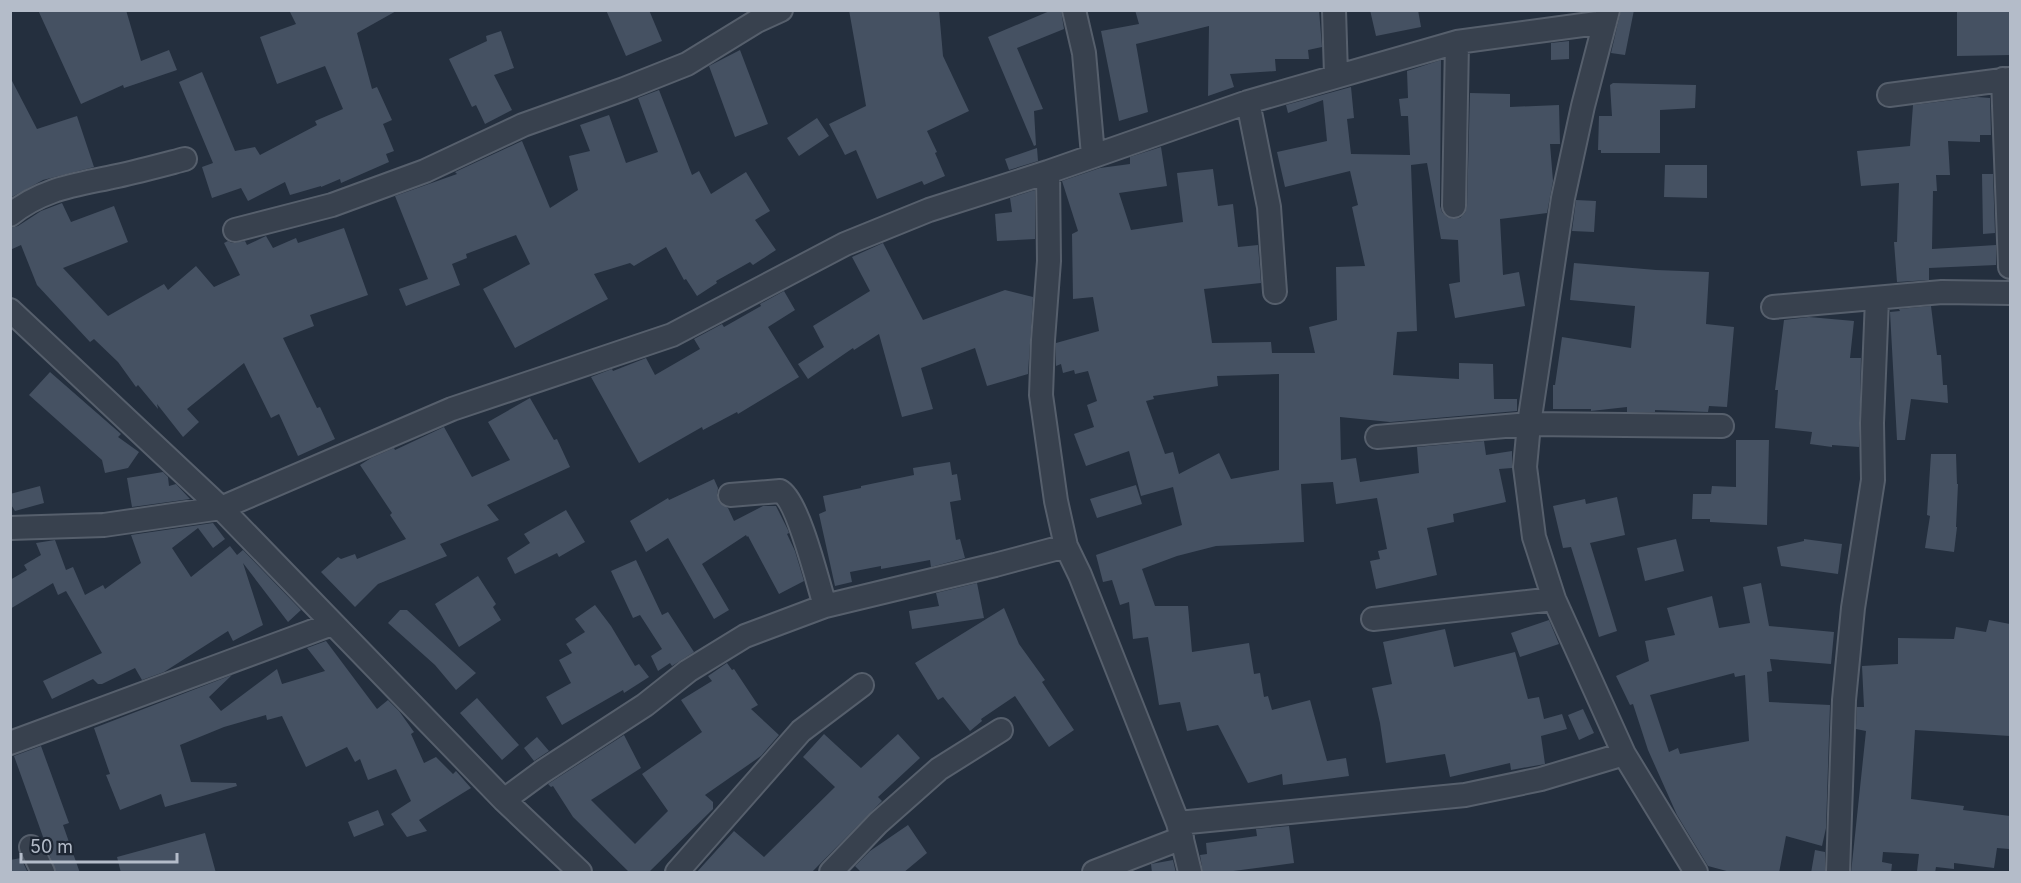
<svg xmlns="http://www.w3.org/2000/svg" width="2021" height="883" font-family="Inter,sans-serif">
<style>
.building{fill:#455162;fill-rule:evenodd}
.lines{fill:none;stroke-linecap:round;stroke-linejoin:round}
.minor-casing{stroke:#565f6c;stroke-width:26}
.minor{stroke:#38414e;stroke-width:22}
</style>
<rect width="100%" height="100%" fill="#242f3e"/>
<!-- building -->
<path class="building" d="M 38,10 L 126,10 L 141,61 L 169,50 L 177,70 L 124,88 L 123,85 L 81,104 Z
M 289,10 L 398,10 L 357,33 L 372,89 L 377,87 L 392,120 L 383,124 L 394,151 L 386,154 L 389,162 L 341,183 L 340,179 L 321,187 L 321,186 L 290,195 L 285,182 L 248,201 L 241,188 L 212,198 L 202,167 L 213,163 L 179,82 L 202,72 L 235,151 L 255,147 L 260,155 L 317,125 L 315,121 L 343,109 L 325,66 L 277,84 L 260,37 L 296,24 Z
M 606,10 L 649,10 L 662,41 L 626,56 Z
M 849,10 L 939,10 L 943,56 L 969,111 L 927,131 L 937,152 L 935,153 L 945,176 L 924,185 L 922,181 L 877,199 L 856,150 L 845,155 L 829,124 L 866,106 Z
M 1052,10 L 1061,10 L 1064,29 L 1017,48 L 1043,109 L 1034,111 L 1036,145 L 1034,146 L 988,37 Z
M 1135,10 L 1319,10 L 1322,47 L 1308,50 L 1309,59 L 1275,59 L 1276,71 L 1230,74 L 1234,87 L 1208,96 L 1209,26 L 1136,44 L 1148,112 L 1119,121 L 1101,31 L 1139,24 Z
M 1370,10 L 1418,10 L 1421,27 L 1376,36 Z
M 1621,10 L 1634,10 L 1625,55 L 1611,53 Z
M 1957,10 L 2010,10 L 2010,55 L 1957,56 Z
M 501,31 L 514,68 L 494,75 L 512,110 L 485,124 L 476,105 L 472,107 L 449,59 L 487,41 L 486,36 Z
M 1569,41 L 1569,59 L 1551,60 L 1551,43 Z
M 740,50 L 768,124 L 735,137 L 709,66 Z
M 1441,60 L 1440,206 L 1442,212 L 1447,217 L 1453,219 L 1460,218 L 1465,213 L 1467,207 L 1470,93 L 1510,94 L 1510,107 L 1559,105 L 1560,144 L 1550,144 L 1553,181 L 1547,213 L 1500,219 L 1503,275 L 1519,272 L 1525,306 L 1455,318 L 1449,284 L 1460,282 L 1458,240 L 1441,239 L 1427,163 L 1411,165 L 1417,331 L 1397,332 L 1393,375 L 1459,379 L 1459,363 L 1493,364 L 1494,399 L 1517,399 L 1517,411 L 1390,422 L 1340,417 L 1341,460 L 1356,458 L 1360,482 L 1419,473 L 1417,447 L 1484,441 L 1486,455 L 1512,451 L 1512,468 L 1499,469 L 1506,502 L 1453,514 L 1454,522 L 1427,528 L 1437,575 L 1376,589 L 1370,561 L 1380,559 L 1378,551 L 1387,549 L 1377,498 L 1336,504 L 1333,482 L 1301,484 L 1304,542 L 1216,546 L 1177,556 L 1142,569 L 1155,606 L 1188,606 L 1192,652 L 1249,643 L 1254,674 L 1260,673 L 1264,697 L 1268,696 L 1272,710 L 1310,700 L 1327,761 L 1346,758 L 1349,776 L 1283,785 L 1282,774 L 1248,783 L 1218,725 L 1187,731 L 1180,702 L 1159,705 L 1148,637 L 1133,639 L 1129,602 L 1120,605 L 1112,580 L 1103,582 L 1096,555 L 1182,525 L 1173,487 L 1141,496 L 1129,451 L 1086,466 L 1074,434 L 1094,427 L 1087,405 L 1097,401 L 1088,371 L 1075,374 L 1074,370 L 1063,373 L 1061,364 L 1056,366 L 1056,343 L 1099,331 L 1093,297 L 1073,299 L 1072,234 L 1078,231 L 1062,181 L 1100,168 L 1130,164 L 1130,157 L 1161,147 L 1167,186 L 1119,193 L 1131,230 L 1183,222 L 1177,173 L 1213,169 L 1218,206 L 1233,204 L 1238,247 L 1258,245 L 1261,283 L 1204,289 L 1212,343 L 1271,342 L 1272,353 L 1315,353 L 1309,327 L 1337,320 L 1336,267 L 1365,266 L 1352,207 L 1358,205 L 1350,171 L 1285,187 L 1277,152 L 1327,141 L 1323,100 L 1288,113 L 1286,105 L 1351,87 L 1354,118 L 1347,119 L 1351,154 L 1410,155 L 1408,116 L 1401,116 L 1399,99 L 1408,98 L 1407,71 ZM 1279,374 L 1279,470 L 1231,479 L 1219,453 L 1179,474 L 1173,452 L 1165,454 L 1146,401 L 1154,399 L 1153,396 L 1218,386 L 1217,376 Z
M 10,77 L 37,129 L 77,116 L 94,167 L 43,180 L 10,198 Z
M 1613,83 L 1696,85 L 1695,108 L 1660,110 L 1660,153 L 1601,153 L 1601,150 L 1598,150 L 1599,116 L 1612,116 L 1610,85 Z
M 659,90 L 692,175 L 699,171 L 711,194 L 746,172 L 770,211 L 755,220 L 776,250 L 753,265 L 750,262 L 716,281 L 717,283 L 697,296 L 686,279 L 684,280 L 666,247 L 634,266 L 630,263 L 594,274 L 608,299 L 515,348 L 483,289 L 530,264 L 516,235 L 466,254 L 467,258 L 452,264 L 460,285 L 406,306 L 399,289 L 428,279 L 395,196 L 457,174 L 455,172 L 522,141 L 550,208 L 578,190 L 569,156 L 590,151 L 580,125 L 609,115 L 626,163 L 658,152 L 638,98 Z
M 1977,97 L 1990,98 L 1991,135 L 1980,135 L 1980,142 L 1948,141 L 1950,175 L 1936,175 L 1937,191 L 1933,191 L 1932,249 L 1996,245 L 1996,265 L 1929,268 L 1929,280 L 1897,282 L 1894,242 L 1897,242 L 1899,183 L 1861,186 L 1857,151 L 1910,146 L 1913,105 Z
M 817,118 L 829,136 L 799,156 L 787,138 Z
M 1037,148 L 1038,161 L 1009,170 L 1005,159 Z
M 1665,165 L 1707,165 L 1707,198 L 1664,197 Z
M 1982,174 L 1993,174 L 1995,233 L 1983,234 Z
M 1035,190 L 1035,239 L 997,241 L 995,214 L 1012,212 L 1010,198 Z
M 1576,200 L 1596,201 L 1594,232 L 1572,231 Z
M 62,203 L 71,222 L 114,206 L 128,242 L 63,268 L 108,316 L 164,284 L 168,290 L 196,266 L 214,287 L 240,275 L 224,243 L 228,241 L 232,243 L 245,241 L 247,245 L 266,236 L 273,248 L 296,238 L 298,243 L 344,228 L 368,295 L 310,315 L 314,326 L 283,338 L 317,408 L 320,407 L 335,439 L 298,456 L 279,414 L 271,418 L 244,363 L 187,409 L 199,422 L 183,437 L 157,404 L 158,409 L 138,385 L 136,387 L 118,362 L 94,339 L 90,342 L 37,285 L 21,245 L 10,250 L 10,228 L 18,226 L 41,211 Z
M 883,243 L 923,320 L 1005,290 L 1033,297 L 1028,374 L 987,386 L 975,348 L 921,368 L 933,409 L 902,417 L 879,334 L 854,350 L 853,348 L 808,379 L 798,364 L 824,347 L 813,326 L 870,291 L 852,257 Z
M 1574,263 L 1656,270 L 1709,272 L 1706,324 L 1734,327 L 1727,407 L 1709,406 L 1708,412 L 1655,410 L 1655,412 L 1627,412 L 1627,407 L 1591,411 L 1591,409 L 1553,409 L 1553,385 L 1555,385 L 1562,337 L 1631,348 L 1635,306 L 1570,300 Z
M 784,291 L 795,310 L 768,327 L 799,377 L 738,414 L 737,412 L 703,430 L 702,427 L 639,463 L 591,377 L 612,369 L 613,371 L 646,358 L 655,375 L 700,349 L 694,339 L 722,324 L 724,327 L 761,306 L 760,304 Z
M 1931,306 L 1937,355 L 1941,355 L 1943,385 L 1947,385 L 1948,403 L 1911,399 L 1905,440 L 1897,440 L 1890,312 L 1900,311 L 1899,309 Z
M 1809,317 L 1854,321 L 1850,358 L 1861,358 L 1859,447 L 1832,445 L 1832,447 L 1810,444 L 1812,432 L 1775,428 L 1778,390 L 1775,390 L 1784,320 Z
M 50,372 L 121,434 L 118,437 L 139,452 L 128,468 L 105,473 L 102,460 L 29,395 Z
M 530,398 L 554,440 L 557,439 L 570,467 L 487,505 L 499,520 L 440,544 L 447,556 L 378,584 L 355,607 L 321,572 L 338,557 L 341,559 L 355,554 L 357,559 L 406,539 L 390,515 L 392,513 L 360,465 L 371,458 L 394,448 L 395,450 L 444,427 L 472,477 L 510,460 L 488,422 Z
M 1736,440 L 1769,440 L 1767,525 L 1710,522 L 1710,519 L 1692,519 L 1693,494 L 1711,494 L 1712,486 L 1736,487 Z
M 1931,454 L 1956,454 L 1957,484 L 1958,484 L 1956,527 L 1957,527 L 1954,552 L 1925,548 L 1930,516 L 1927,515 Z
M 950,462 L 952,475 L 957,474 L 961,500 L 950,502 L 956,540 L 960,539 L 965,558 L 931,567 L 930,560 L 881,569 L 881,566 L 850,572 L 852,582 L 835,586 L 819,514 L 826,511 L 823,496 L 861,488 L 861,486 L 914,475 L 913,468 Z
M 163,472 L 168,477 L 169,486 L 176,484 L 190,499 L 132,507 L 127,478 Z
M 714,479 L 718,488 L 717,495 L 719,502 L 728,508 L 734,521 L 763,506 L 776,506 L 788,530 L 789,533 L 787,534 L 795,551 L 804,581 L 779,594 L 748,536 L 747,537 L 746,535 L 702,564 L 729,610 L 714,619 L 668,538 L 646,552 L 630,521 L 668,498 L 669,500 Z
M 1136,485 L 1142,504 L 1097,518 L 1090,499 Z
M 40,486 L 44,503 L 15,511 L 10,503 L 10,494 Z
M 1617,497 L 1625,535 L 1590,543 L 1617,631 L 1599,637 L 1571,547 L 1563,548 L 1553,506 L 1585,499 L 1586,504 Z
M 566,510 L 585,542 L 559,557 L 557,553 L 515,574 L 507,558 L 530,543 L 524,534 Z
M 213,523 L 225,539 L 213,548 L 198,528 L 172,548 L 191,577 L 230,546 L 237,555 L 243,550 L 301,610 L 288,622 L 243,563 L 263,625 L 233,641 L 228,631 L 164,672 L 142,680 L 135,668 L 102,684 L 98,684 L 93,679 L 52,699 L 43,681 L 102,653 L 66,591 L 58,595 L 53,583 L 10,609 L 10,580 L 27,570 L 24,565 L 41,555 L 36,543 L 55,540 L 66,570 L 73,567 L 85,595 L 103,585 L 105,589 L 141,563 L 131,535 Z
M 1676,539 L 1684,571 L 1645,581 L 1637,548 Z
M 1804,539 L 1842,544 L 1838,574 L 1781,566 L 1777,547 L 1804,541 Z
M 636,560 L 662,615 L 668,612 L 694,652 L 672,666 L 670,663 L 658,671 L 651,656 L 662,649 L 640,615 L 633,618 L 611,571 Z
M 478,576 L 496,604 L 493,607 L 501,620 L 459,647 L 435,604 Z
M 977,583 L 984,618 L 912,629 L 909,611 L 939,606 L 936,593 Z
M 1761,583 L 1769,626 L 1834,632 L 1831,664 L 1770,659 L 1772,671 L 1767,672 L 1769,702 L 1830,705 L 1826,828 L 1822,846 L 1786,836 L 1779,873 L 1734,873 L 1708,866 L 1677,815 L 1648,750 L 1633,704 L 1630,705 L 1616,676 L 1649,661 L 1645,641 L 1675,635 L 1667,608 L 1712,596 L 1719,628 L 1750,623 L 1743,587 ZM 1734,673 L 1735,677 L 1745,675 L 1749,741 L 1680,754 L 1678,748 L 1669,752 L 1650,695 Z
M 595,605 L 611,626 L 635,666 L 639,664 L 649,677 L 624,693 L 623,690 L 562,725 L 546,697 L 571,683 L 559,660 L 572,653 L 566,644 L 585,632 L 575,619 Z
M 1004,608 L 1019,644 L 1045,680 L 1042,682 L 1074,730 L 1049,747 L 1015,696 L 981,719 L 982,721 L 970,731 L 943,697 L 938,700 L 915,663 Z
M 400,610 L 407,610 L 476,673 L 456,690 L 435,665 L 388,623 Z
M 1549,620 L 1559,644 L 1520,657 L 1511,633 Z
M 1989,620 L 2010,624 L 2010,736 L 1915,730 L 1911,799 L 1964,806 L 1963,810 L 2010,816 L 2009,849 L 1997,848 L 1994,868 L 1954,863 L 1954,869 L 1936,867 L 1935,873 L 1929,873 L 1917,871 L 1919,854 L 1883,852 L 1882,862 L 1892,864 L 1891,873 L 1851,873 L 1866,731 L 1856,729 L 1857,707 L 1864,707 L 1862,666 L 1898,664 L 1898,638 L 1954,639 L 1956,627 L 1986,632 Z
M 1445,629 L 1454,667 L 1515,652 L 1528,699 L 1539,697 L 1544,719 L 1562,714 L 1567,729 L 1541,736 L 1545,764 L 1511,770 L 1510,763 L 1450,777 L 1445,754 L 1386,763 L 1380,723 L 1372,688 L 1392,684 L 1383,642 Z
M 326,641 L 377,709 L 388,700 L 399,711 L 414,732 L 411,734 L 424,763 L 436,757 L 453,774 L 456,771 L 471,788 L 419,820 L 427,831 L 407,837 L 391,814 L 411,801 L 396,769 L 368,780 L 360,759 L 355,762 L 347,747 L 306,767 L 282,716 L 267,720 L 266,715 L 224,727 L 180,745 L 191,782 L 236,783 L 237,786 L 165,807 L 161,794 L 120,810 L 106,775 L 110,774 L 94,728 L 232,675 L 209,697 L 221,711 L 277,669 L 282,684 L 325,671 L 307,648 Z
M 727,663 L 732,670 L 734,669 L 758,705 L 751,709 L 779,735 L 761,756 L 705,795 L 713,802 L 713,809 L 648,873 L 630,873 L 573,817 L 553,786 L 551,787 L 548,784 L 624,735 L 641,768 L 591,800 L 635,844 L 668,811 L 642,774 L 702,732 L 681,700 L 712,681 L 708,676 Z
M 477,698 L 519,745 L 502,760 L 460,713 Z
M 1583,709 L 1594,733 L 1579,740 L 1568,715 Z
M 824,734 L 861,768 L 898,734 L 920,758 L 878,797 L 882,801 L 811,873 L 696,873 L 734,831 L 764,857 L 835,787 L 803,757 Z
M 537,737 L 549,751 L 534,761 L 524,748 Z
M 41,746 L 69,823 L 63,825 L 80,873 L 56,873 L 14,756 Z
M 378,810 L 384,825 L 354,837 L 348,822 Z
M 908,825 L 927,853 L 903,873 L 862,873 L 855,866 L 870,851 Z
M 1289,826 L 1294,863 L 1218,873 L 1203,873 L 1200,855 L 1207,854 L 1206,843 L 1257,836 L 1256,829 Z
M 205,833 L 216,873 L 121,873 L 117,857 Z
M 1815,850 L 1825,852 L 1825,873 L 1811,873 Z
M 21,858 L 28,873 L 10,873 L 10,860 Z
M 1173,860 L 1176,873 L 1152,873 L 1151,864 Z"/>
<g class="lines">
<!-- minor casing -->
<g class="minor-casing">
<path id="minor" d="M 1074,10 L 1084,53 L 1093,155
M 1334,10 L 1336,75
M 1608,10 L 1583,106 L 1563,198 L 1529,424 L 1525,467 L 1534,537 L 1554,599 L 1624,754 L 1696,872
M 2003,79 L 2010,267
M 1889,95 L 2010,79
M 1248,102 L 1269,207 L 1275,292
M 1048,172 L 1049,261 L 1043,340 L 1041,395 L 1056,501 L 1066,546 L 1080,575 L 1178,823 L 1190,872
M 1454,206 L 1457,42
M 10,215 C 43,188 77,185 117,176 C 140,171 162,165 185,159
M 235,230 L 332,205 L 425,171 L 523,125 L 624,89 L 687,64 L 757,21 L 781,10
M 1773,307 L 1942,292 L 2010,293
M 10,310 L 221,508 L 504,800 L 580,872
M 1377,437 L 1529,424 L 1722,426
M 730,495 L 780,491 C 798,500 818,583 825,606
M 10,528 L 104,525 L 221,508 L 452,409 L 672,335 L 845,244 L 929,210 L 1048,172 L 1248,102 L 1457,42 L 1605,22
M 1373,619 L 1554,599
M 10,743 L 332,624
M 504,800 L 542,772 L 645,705 L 688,671 L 745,636 L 825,606 L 995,565 L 1066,546
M 1178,823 L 1465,795 L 1541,779 L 1624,754
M 31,847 L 43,872
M 677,872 L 801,731 L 862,685
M 831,872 L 878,823 L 939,769 L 1001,730
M 1094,872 L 1182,838
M 1838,872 L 1844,700 L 1853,608 L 1873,480 L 1872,423 L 1877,299"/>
</g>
<!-- minor -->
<use href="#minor" class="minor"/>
</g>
<!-- border -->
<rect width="2021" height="883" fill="none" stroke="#b4bcc9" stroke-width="24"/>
<!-- scale -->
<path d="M21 853v9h156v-9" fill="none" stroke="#b4bcc9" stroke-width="3"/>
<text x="30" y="853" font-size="18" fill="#b4bcc9" stroke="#1d2633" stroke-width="4.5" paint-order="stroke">50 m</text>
</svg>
